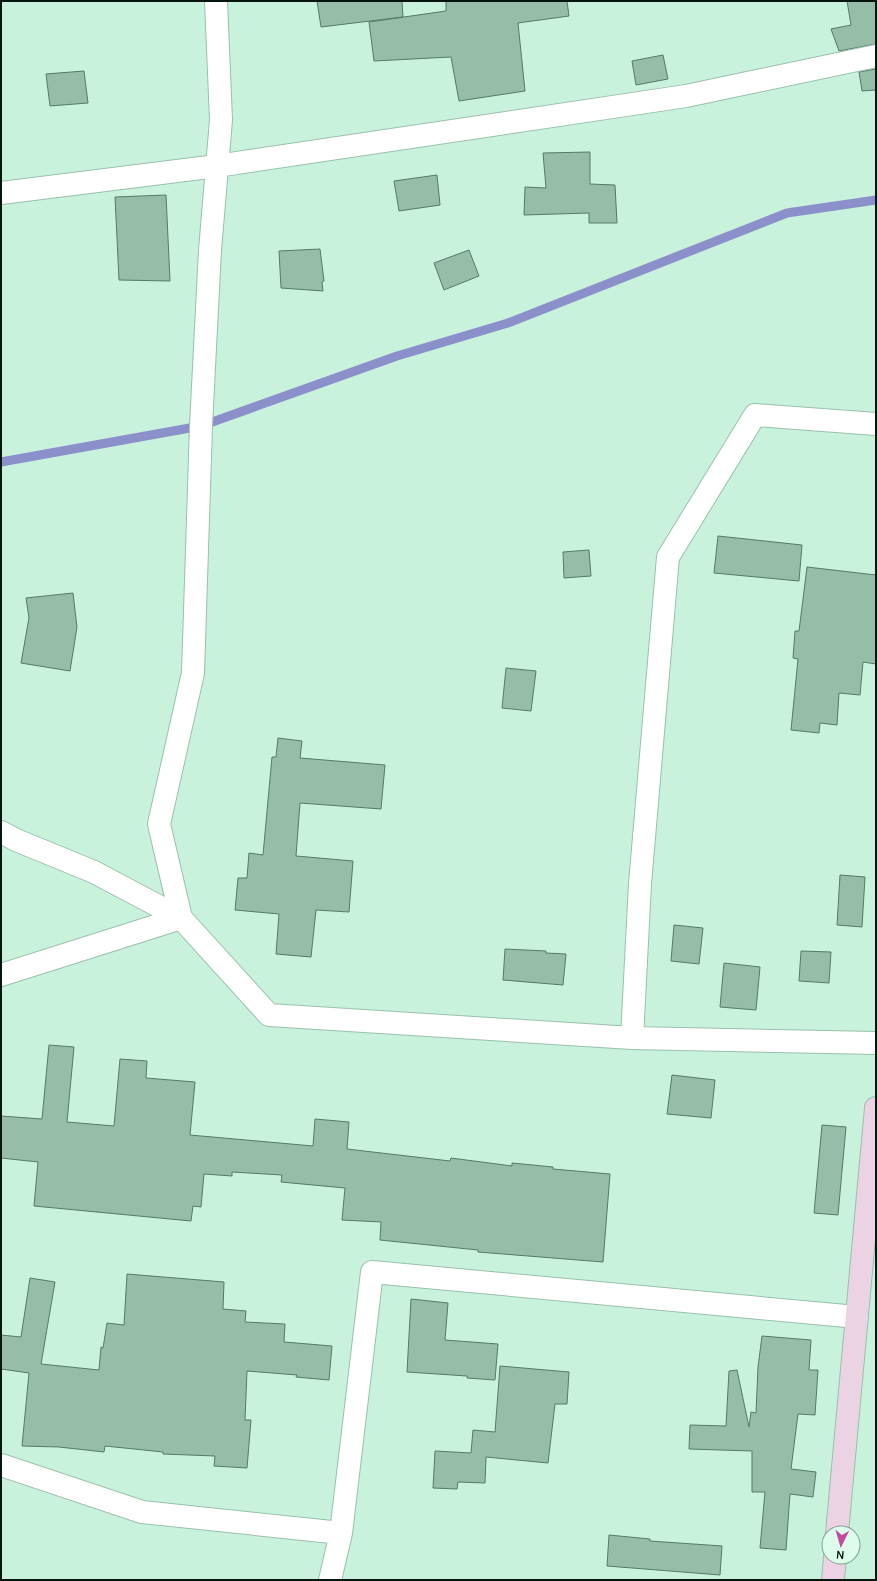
<svg xmlns="http://www.w3.org/2000/svg" width="877" height="1581" font-family="Manrope,sans-serif">
<style>
.lines{fill:none;stroke-linecap:round;stroke-linejoin:round}
.stream{stroke:#8c90ca;stroke-width:9}
.building{fill:#96bda8;stroke:#557a67}
.street-casing{stroke:#99c0ab;stroke-width:24}
.secondary-casing{stroke:#99c0ab;stroke-width:24}
.street{stroke:#fff;stroke-width:22}
.secondary{stroke:#ebd3e3;stroke-width:22}
</style>
<rect width="100%" height="100%" fill="#c9f2dc"/>
<g class="lines">
<!-- stream -->
<path class="stream" d="M 1,462 L 201,426 L 397,356 L 508,323 L 787,213 L 876,200"/>
</g>
<!-- building -->
<path class="building" d="M 317,1 L 402,1 L 403,17 L 321,27 Z
M 446,1 L 567,1 L 569,16 L 518,23 L 525,91 L 459,101 L 451,57 L 374,61 L 369,22 L 446,11 Z
M 847,1 L 876,1 L 876,44 L 839,51 L 831,29 L 851,25 Z
M 663,55 L 668,79 L 636,85 L 632,61 Z
M 876,69 L 876,90 L 862,91 L 859,72 Z
M 84,71 L 88,103 L 50,106 L 46,74 Z
M 590,152 L 590,184 L 615,185 L 617,223 L 589,223 L 589,213 L 524,215 L 525,187 L 546,188 L 543,153 Z
M 437,175 L 440,205 L 399,211 L 394,181 Z
M 166,195 L 170,281 L 119,280 L 115,197 Z
M 320,249 L 324,281 L 322,282 L 323,291 L 281,288 L 279,251 Z
M 469,250 L 479,276 L 444,290 L 434,263 Z
M 718,536 L 802,545 L 799,581 L 714,573 Z
M 589,550 L 591,576 L 564,578 L 563,552 Z
M 807,567 L 876,575 L 876,664 L 863,662 L 860,695 L 839,693 L 837,725 L 820,723 L 819,733 L 791,730 L 798,659 L 793,658 L 795,631 L 799,631 Z
M 73,593 L 77,627 L 70,671 L 21,663 L 29,618 L 26,598 Z
M 506,668 L 536,671 L 531,711 L 502,708 Z
M 278,738 L 302,741 L 300,758 L 385,765 L 381,809 L 300,803 L 296,856 L 353,861 L 349,912 L 316,910 L 311,957 L 276,954 L 279,914 L 235,910 L 238,878 L 247,878 L 249,853 L 263,855 L 272,757 L 276,757 Z
M 840,875 L 865,877 L 862,927 L 837,925 Z
M 674,925 L 703,928 L 699,964 L 671,961 Z
M 505,949 L 546,951 L 546,953 L 566,954 L 563,985 L 503,980 Z
M 801,951 L 831,952 L 829,983 L 799,981 Z
M 724,963 L 760,967 L 756,1010 L 720,1007 Z
M 49,1045 L 74,1047 L 67,1122 L 114,1126 L 120,1059 L 147,1061 L 146,1078 L 195,1082 L 190,1135 L 313,1146 L 315,1119 L 349,1122 L 347,1149 L 450,1161 L 451,1158 L 512,1166 L 512,1163 L 553,1167 L 553,1169 L 610,1174 L 603,1262 L 478,1252 L 478,1250 L 380,1240 L 381,1222 L 342,1220 L 345,1188 L 281,1182 L 282,1175 L 232,1172 L 232,1176 L 204,1174 L 201,1207 L 193,1206 L 191,1221 L 34,1206 L 38,1162 L 1,1158 L 1,1116 L 42,1119 Z
M 672,1075 L 715,1080 L 711,1118 L 667,1114 Z
M 822,1125 L 846,1127 L 838,1215 L 814,1213 Z
M 127,1274 L 224,1282 L 223,1309 L 246,1311 L 245,1322 L 285,1324 L 284,1342 L 332,1346 L 329,1380 L 296,1377 L 297,1375 L 247,1371 L 245,1420 L 251,1420 L 247,1468 L 214,1466 L 215,1456 L 163,1454 L 163,1452 L 105,1446 L 104,1452 L 59,1447 L 22,1446 L 29,1373 L 1,1369 L 1,1335 L 21,1337 L 30,1278 L 55,1282 L 41,1364 L 99,1370 L 101,1347 L 103,1348 L 107,1323 L 124,1325 Z
M 411,1299 L 448,1303 L 445,1340 L 498,1344 L 495,1380 L 467,1378 L 467,1376 L 407,1372 Z
M 762,1336 L 811,1340 L 809,1370 L 818,1370 L 815,1415 L 798,1414 L 791,1469 L 816,1472 L 813,1497 L 790,1494 L 786,1550 L 760,1548 L 765,1492 L 752,1492 L 752,1451 L 689,1449 L 690,1425 L 726,1426 L 729,1371 L 737,1370 L 749,1427 L 751,1412 L 756,1413 L 758,1367 Z
M 500,1366 L 569,1372 L 567,1404 L 555,1404 L 548,1463 L 486,1457 L 485,1483 L 458,1482 L 457,1489 L 433,1488 L 435,1451 L 471,1453 L 473,1430 L 495,1432 Z
M 609,1535 L 650,1539 L 650,1541 L 722,1546 L 720,1575 L 607,1566 Z"/>
<g class="lines">
<!-- street casing -->
<g class="street-casing">
<path id="street" d="M 1,193 L 217,166 L 686,96 L 876,56
M 1,832 L 16,840 L 94,872 L 181,918 L 269,1015 L 632,1038 L 876,1043
M 1,975 L 181,918 L 159,824 L 193,673 L 201,426 L 210,250 L 221,120 L 216,1
M 632,1038 L 640,884 L 668,557 L 755,415 L 876,424
M 1,1465 L 142,1512 L 341,1533
M 330,1580 L 341,1533 L 372,1272 L 857,1317"/>
</g>
<!-- secondary casing -->
<g class="secondary-casing">
<path id="secondary" d="M 837,1533 L 876,1108
M 833,1580 L 835,1557"/>
</g>
<!-- street -->
<use href="#street" class="street"/>
<!-- secondary -->
<use href="#secondary" class="secondary"/>
</g>
<!-- border -->
<rect width="877" height="1581" fill="none" stroke="#06150e" stroke-width="4"/>
<!-- north arrow -->
<g transform="translate(841 1545) rotate(185)"><circle r="19" fill="#dcfdeb" stroke="#86a093"/>
<path d="M0-3L7 15L0 10L-7 15Z" fill="#c34b9f"/>
<text y="-6" font-size="11" font-weight="bold" text-anchor="middle" fill="#06150e">N</text>
</g>
</svg>
